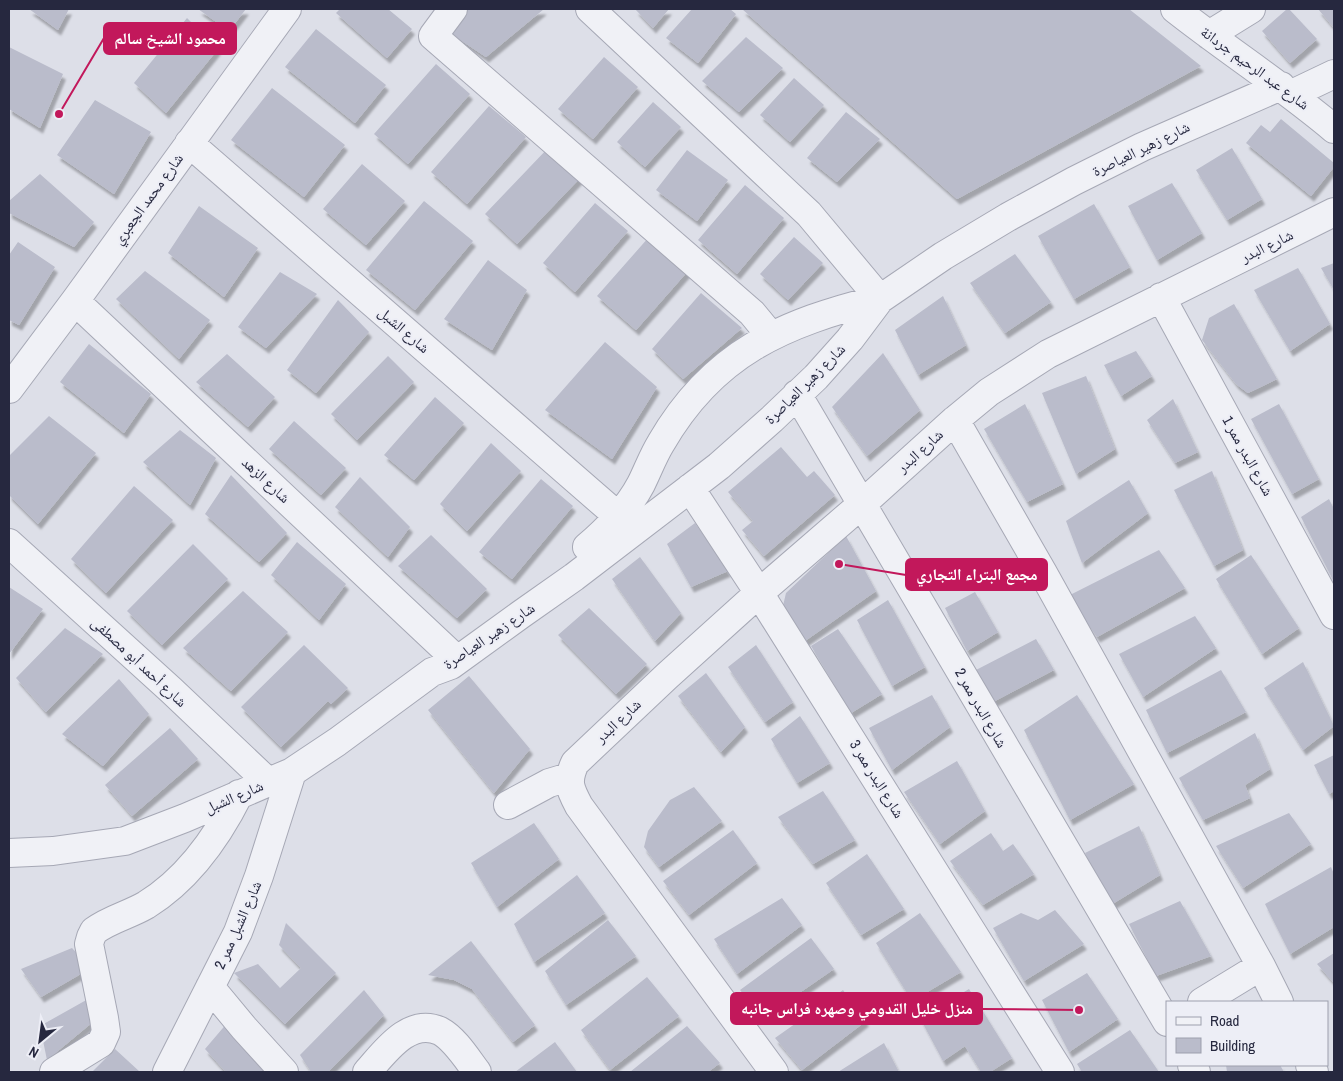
<svg xmlns="http://www.w3.org/2000/svg" width="1343" height="1081" font-family="'Archivo Narrow','Noto Naskh Arabic',sans-serif">
<style>
.building{fill:#babccb;filter:url(#shadow)}
.lines{fill:none;stroke-linecap:round;stroke-linejoin:round}
.minor-casing{stroke:#a6a8b5;stroke-width:30}
.minor{stroke:#f0f1f6;stroke-width:28}
.labels{text-anchor:middle;stroke-width:4;stroke-linejoin:round;paint-order:stroke}
.street-label{font-size:15px;fill:#26283f;stroke:#edeef6}
.leader{fill:none;stroke:#c2185b;stroke-width:2}
.callout-dot{fill:#c2185b;stroke:#edeef6;stroke-width:2}
.callout{fill:#c2185b;stroke:#c2185b;stroke-width:2}
.callout-label{font-size:16px;text-anchor:middle;font-weight:bold;fill:#fff}
</style>
<defs>
<filter id="shadow"><feDropShadow dx="3" dy="5.5" stdDeviation="1" flood-color="#0004"/></filter>
</defs>
<rect width="100%" height="100%" fill="#dddfe8"/>
<!-- building -->
<path class="building" d="M 29,9 L 69,9 L 58,30 Z
M 198,9 L 246,9 L 229,31 Z
M 340,9 L 388,9 L 412,29 L 387,58 L 336,13 Z
M 460,9 L 544,9 L 486,57 L 444,29 Z
M 635,9 L 669,9 L 653,28 Z
M 692,9 L 730,9 L 736,14 L 698,63 L 666,38 Z
M 742,9 L 1129,9 L 1201,66 L 957,199 Z
M 1287,9 L 1289,9 L 1317,39 L 1290,63 L 1262,31 Z
M 1318,9 L 1334,9 L 1334,28 Z
M 187,18 L 218,49 L 166,113 L 134,83 Z
M 316,29 L 386,85 L 355,123 L 285,67 Z
M 746,37 L 783,68 L 739,112 L 702,81 Z
M 9,47 L 63,74 L 40,128 L 9,109 Z
M 604,57 L 638,87 L 593,139 L 558,109 Z
M 436,64 L 470,94 L 408,164 L 374,134 Z
M 794,78 L 824,105 L 790,142 L 760,115 Z
M 272,88 L 345,145 L 304,197 L 231,140 Z
M 95,100 L 151,132 L 114,194 L 57,155 Z
M 653,102 L 681,127 L 645,167 L 617,142 Z
M 489,106 L 526,137 L 467,204 L 431,172 Z
M 846,112 L 880,139 L 837,182 L 807,158 Z
M 1281,119 L 1334,163 L 1334,167 L 1311,196 L 1246,143 L 1261,125 L 1270,132 Z
M 549,147 L 581,177 L 517,244 L 485,214 Z
M 1232,148 L 1262,199 L 1227,220 L 1196,170 Z
M 687,150 L 728,180 L 697,221 L 656,190 Z
M 362,164 L 405,201 L 366,245 L 323,209 Z
M 40,174 L 94,222 L 74,247 L 9,213 L 9,201 Z
M 1172,183 L 1202,233 L 1157,260 L 1128,206 Z
M 745,185 L 784,218 L 737,274 L 698,240 Z
M 424,201 L 473,241 L 415,310 L 366,270 Z
M 595,203 L 628,231 L 575,292 L 543,263 Z
M 1094,204 L 1130,267 L 1074,299 L 1038,236 Z
M 199,206 L 258,248 L 224,297 L 168,253 Z
M 649,237 L 688,271 L 636,330 L 597,296 Z
M 794,237 L 823,263 L 788,300 L 760,274 Z
M 18,242 L 55,267 L 19,325 L 9,320 L 9,255 Z
M 1015,254 L 1051,302 L 1005,333 L 970,283 Z
M 488,260 L 527,290 L 492,350 L 444,319 Z
M 1334,263 L 1334,290 L 1321,268 Z
M 1298,268 L 1330,324 L 1290,351 L 1254,290 Z
M 145,271 L 210,320 L 179,359 L 116,299 Z
M 280,272 L 317,294 L 266,348 L 238,327 Z
M 701,293 L 742,328 L 683,379 L 652,349 Z
M 943,296 L 966,345 L 918,375 L 895,330 Z
M 338,300 L 369,332 L 316,393 L 287,370 Z
M 1234,304 L 1277,379 L 1248,393 L 1236,384 L 1202,340 L 1209,318 Z
M 605,342 L 657,387 L 612,459 L 545,410 Z
M 89,344 L 151,394 L 124,433 L 60,382 Z
M 1136,351 L 1152,376 L 1121,396 L 1104,365 Z
M 883,353 L 920,410 L 867,456 L 832,407 Z
M 227,354 L 275,397 L 248,427 L 196,382 Z
M 388,356 L 414,382 L 357,440 L 331,414 Z
M 1086,376 L 1115,449 L 1076,474 L 1042,393 Z
M 435,397 L 464,423 L 414,480 L 384,455 Z
M 1173,399 L 1198,452 L 1175,463 L 1147,420 Z
M 1025,404 L 1063,484 L 1027,502 L 984,429 Z
M 1279,404 L 1319,479 L 1292,494 L 1251,419 Z
M 49,416 L 96,453 L 38,524 L 9,495 L 9,456 Z
M 294,421 L 346,468 L 321,495 L 269,449 Z
M 180,430 L 216,458 L 190,505 L 143,462 Z
M 491,443 L 521,471 L 467,531 L 440,504 Z
M 781,447 L 807,477 L 814,471 L 835,495 L 764,556 L 742,530 L 753,521 L 728,492 Z
M 1212,471 L 1243,550 L 1214,566 L 1174,490 Z
M 231,475 L 287,533 L 259,562 L 205,514 Z
M 360,477 L 410,527 L 388,557 L 335,507 Z
M 541,479 L 573,506 L 512,579 L 479,552 Z
M 1129,480 L 1148,513 L 1082,563 L 1066,521 Z
M 134,486 L 173,520 L 106,593 L 71,559 Z
M 1329,499 L 1334,509 L 1334,582 L 1301,517 Z
M 695,523 L 728,571 L 691,587 L 667,544 Z
M 431,535 L 487,589 L 457,618 L 398,566 Z
M 846,536 L 876,591 L 805,641 L 782,610 L 786,593 Z
M 297,542 L 346,584 L 319,620 L 271,575 Z
M 193,544 L 228,579 L 162,645 L 127,611 Z
M 1159,550 L 1185,588 L 1097,637 L 1068,596 Z
M 1251,555 L 1299,628 L 1262,654 L 1216,579 Z
M 640,557 L 681,613 L 655,641 L 612,579 Z
M 9,587 L 43,609 L 9,654 Z
M 243,591 L 288,632 L 231,691 L 183,648 Z
M 975,592 L 998,632 L 967,651 L 945,608 Z
M 888,600 L 925,667 L 892,686 L 857,620 Z
M 589,608 L 647,664 L 616,694 L 558,635 Z
M 1195,616 L 1216,648 L 1143,697 L 1119,654 Z
M 65,628 L 103,654 L 46,712 L 16,678 Z
M 838,629 L 882,694 L 851,713 L 811,646 Z
M 1036,639 L 1054,670 L 993,702 L 976,670 Z
M 304,645 L 348,688 L 331,704 L 328,701 L 281,747 L 241,707 Z
M 756,645 L 793,702 L 765,722 L 728,667 Z
M 1303,662 L 1334,726 L 1303,750 L 1264,688 Z
M 1221,670 L 1246,712 L 1167,753 L 1146,710 Z
M 706,673 L 745,727 L 721,752 L 678,696 Z
M 469,676 L 530,749 L 494,793 L 428,710 Z
M 119,679 L 149,714 L 103,766 L 62,734 Z
M 932,695 L 950,727 L 892,770 L 869,728 Z
M 1077,695 L 1134,784 L 1070,820 L 1024,730 Z
M 800,716 L 830,763 L 797,783 L 771,739 Z
M 170,728 L 198,759 L 132,816 L 105,785 Z
M 1255,733 L 1270,769 L 1245,785 L 1250,798 L 1203,820 L 1179,778 Z
M 1334,755 L 1334,791 L 1329,794 L 1314,765 Z
M 957,761 L 985,811 L 940,844 L 904,792 Z
M 694,787 L 722,821 L 659,867 L 644,847 L 648,831 L 670,800 Z
M 823,791 L 855,840 L 813,864 L 778,817 Z
M 1289,813 L 1311,844 L 1243,888 L 1216,846 Z
M 534,823 L 559,859 L 497,907 L 471,863 Z
M 1139,826 L 1160,875 L 1109,906 L 1085,853 Z
M 733,830 L 757,863 L 689,915 L 663,881 Z
M 991,833 L 1003,851 L 1013,844 L 1034,874 L 983,905 L 950,861 Z
M 867,854 L 904,909 L 861,935 L 826,883 Z
M 1331,867 L 1334,874 L 1334,927 L 1290,954 L 1265,904 Z
M 577,875 L 605,913 L 534,962 L 514,924 Z
M 782,898 L 802,925 L 737,974 L 714,939 Z
M 1180,901 L 1211,956 L 1156,976 L 1129,924 Z
M 1055,910 L 1084,944 L 1024,981 L 993,928 L 1021,913 L 1038,920 Z
M 920,913 L 961,972 L 912,1001 L 876,943 Z
M 608,920 L 636,956 L 566,1005 L 545,971 Z
M 286,923 L 336,973 L 285,1024 L 234,973 L 258,964 L 280,988 L 301,968 L 279,945 Z
M 811,938 L 834,969 L 763,1018 L 740,990 Z
M 471,941 L 535,1025 L 513,1042 L 472,989 L 454,980 L 428,975 Z
M 72,948 L 91,968 L 41,997 L 21,969 Z
M 1334,953 L 1334,983 L 1317,964 Z
M 1087,973 L 1118,1019 L 1069,1052 L 1042,1000 Z
M 647,977 L 679,1016 L 610,1070 L 581,1030 Z
M 969,989 L 1012,1058 L 990,1072 L 981,1072 L 965,1046 L 943,1061 L 920,1018 Z
M 364,990 L 384,1015 L 328,1072 L 311,1072 L 300,1055 Z
M 843,990 L 866,1021 L 802,1070 L 775,1038 Z
M 97,994 L 100,1016 L 47,1060 L 40,1026 Z
M 228,1022 L 275,1072 L 226,1072 L 205,1049 Z
M 687,1026 L 720,1063 L 708,1072 L 630,1072 Z
M 1130,1030 L 1159,1072 L 1082,1072 L 1077,1064 Z
M 555,1042 L 577,1072 L 515,1072 Z
M 884,1043 L 899,1072 L 838,1072 Z
M 115,1049 L 140,1072 L 92,1072 Z
M 1226,1065 L 1280,1065 L 1284,1072 L 1227,1072 Z"/>
<g class="lines">
<!-- minor casing -->
<g class="minor-casing">
<path id="minor" d="M 453,9 L 433,36 L 752,313 L 771,336
M 1175,9 C 1227,50 1283,86 1334,129
M 1209,35 L 1251,9
M 1292,94 L 1334,74
M 189,143 L 619,517
M 1161,297 L 1334,615
M 75,301 L 457,660
M 9,389 L 75,301 L 287,9
M 797,394 L 1167,1022
M 955,420 L 1043,573 L 1261,966 L 1279,1002
M 690,488 L 759,593 L 1060,1072
M 9,543 L 171,690 L 268,782
M 587,547 C 608,529 628,509 641,484 C 648,470 653,456 661,443 C 713,353 783,323 880,299 L 809,214 L 590,9
M 508,805 L 549,783 L 569,777
M 9,853 L 53,851 L 125,841 L 185,818 L 292,772 L 337,742 L 432,672 L 451,665 L 520,615 L 574,577 L 719,466 L 772,419 L 816,377 L 850,339 L 880,299 L 943,256 L 1008,217 L 1074,181 L 1142,147 L 1281,86
M 210,987 L 244,1028 L 284,1072
M 1202,1002 L 1261,966
M 1192,1065 L 1196,1072
M 1310,1065 L 1314,1072
M 54,1072 L 101,1043 L 106,1032 L 104,1018 L 89,944 L 91,937 L 94,931 C 110,919 129,915 146,905 C 188,879 217,838 239,794
M 167,1072 L 238,932 L 259,876 L 292,772
M 367,1072 C 385,1052 409,1017 440,1031 C 455,1039 467,1059 477,1072
M 774,1072 L 579,806 C 570,789 566,782 575,763 L 667,676 L 759,593 L 862,504 L 955,420 L 989,392 L 1048,354 L 1334,212"/>
</g>
<!-- minor -->
<use href="#minor" class="minor"/>
</g>
<g class="labels">
<!-- street labels -->
<g class="street-label">
<text transform="translate(1255 68) rotate(36)" y="5">شارع عبد الرحيم جردانة</text>
<text transform="translate(1141 149) rotate(-26)" y="5">شارع زهير العياصرة</text>
<text transform="translate(148 199) rotate(-54)" y="5">شارع محمد الجعبري</text>
<text transform="translate(1267 246) rotate(-26)" y="5">شارع البدر</text>
<text transform="translate(404 330) rotate(41)" y="5">شارع الشبل</text>
<text transform="translate(805 384) rotate(-45)" y="5">شارع زهير العياصرة</text>
<text transform="translate(920 451) rotate(-42)" y="5">شارع البدر</text>
<text transform="translate(1248 456) rotate(61)" y="5">شارع البدر ممر 1</text>
<text transform="translate(266 480) rotate(43)" y="5">شارع الزهد</text>
<text transform="translate(489 636) rotate(-34)" y="5">شارع زهير العياصرة</text>
<text transform="translate(139 662) rotate(43)" y="5">شارع أحمد أبو مصطفى</text>
<text transform="translate(981 708) rotate(60)" y="5">شارع البدر ممر 2</text>
<text transform="translate(618 721) rotate(-43)" y="5">شارع البدر</text>
<text transform="translate(877 779) rotate(58)" y="5">شارع البدر ممر 3</text>
<text transform="translate(234 797) rotate(-23)" y="5">شارع الشبل</text>
<text transform="translate(238 925) rotate(-66)" y="5">شارع الشبل ممر 2</text>
</g>
</g>
<!-- callouts -->
<path class="leader" d="M59 114L104 38M839 564L906 575M1079 1010L982 1009"/>
<g class="callout-dot">
<circle cx="59" cy="114" r="5"/>
<circle cx="839" cy="564" r="5"/>
<circle cx="1079" cy="1010" r="5"/>
</g>
<g class="callout">
<rect x="104" y="23" width="132" height="31" rx="5"/>
<rect x="906" y="559" width="141" height="31" rx="5"/>
<rect x="731" y="993" width="251" height="31" rx="5"/>
</g>
<g class="callout-label">
<text x="170" y="44">محمود الشيخ سالم</text>
<text x="977" y="580">مجمع البتراء التجاري</text>
<text x="857" y="1014">منزل خليل القدومي وصهره فراس جانبه</text>
</g>
<!-- border -->
<rect width="1343" height="1081" fill="none" stroke="#26283f" stroke-width="20"/>
<!-- legend -->
<rect x="1166" y="1001" width="162" height="65" fill="#edeef6" stroke="#9d9fad"/>
<rect x="1176" y="1017" width="25" height="8" fill="#f0f1f6" stroke="#9d9fad"/>
<text x="1210" y="1026" font-size="15" fill="#26283f">Road</text>
<rect x="1176" y="1038" width="25" height="15" fill="#babccb" stroke="#9d9fad"/>
<text x="1210" y="1051" font-size="15" fill="#26283f">Building</text>
<!-- north arrow -->
<g transform="translate(40 1041) rotate(209)" stroke="#edeef6" stroke-width="4" paint-order="stroke">
<path d="M0-4L9 19L0 12L-9 19Z" fill="#26283f"/>
<text y="-8" font-size="14" font-weight="bold" text-anchor="middle" fill="#26283f">N</text>
</g>
</svg>
